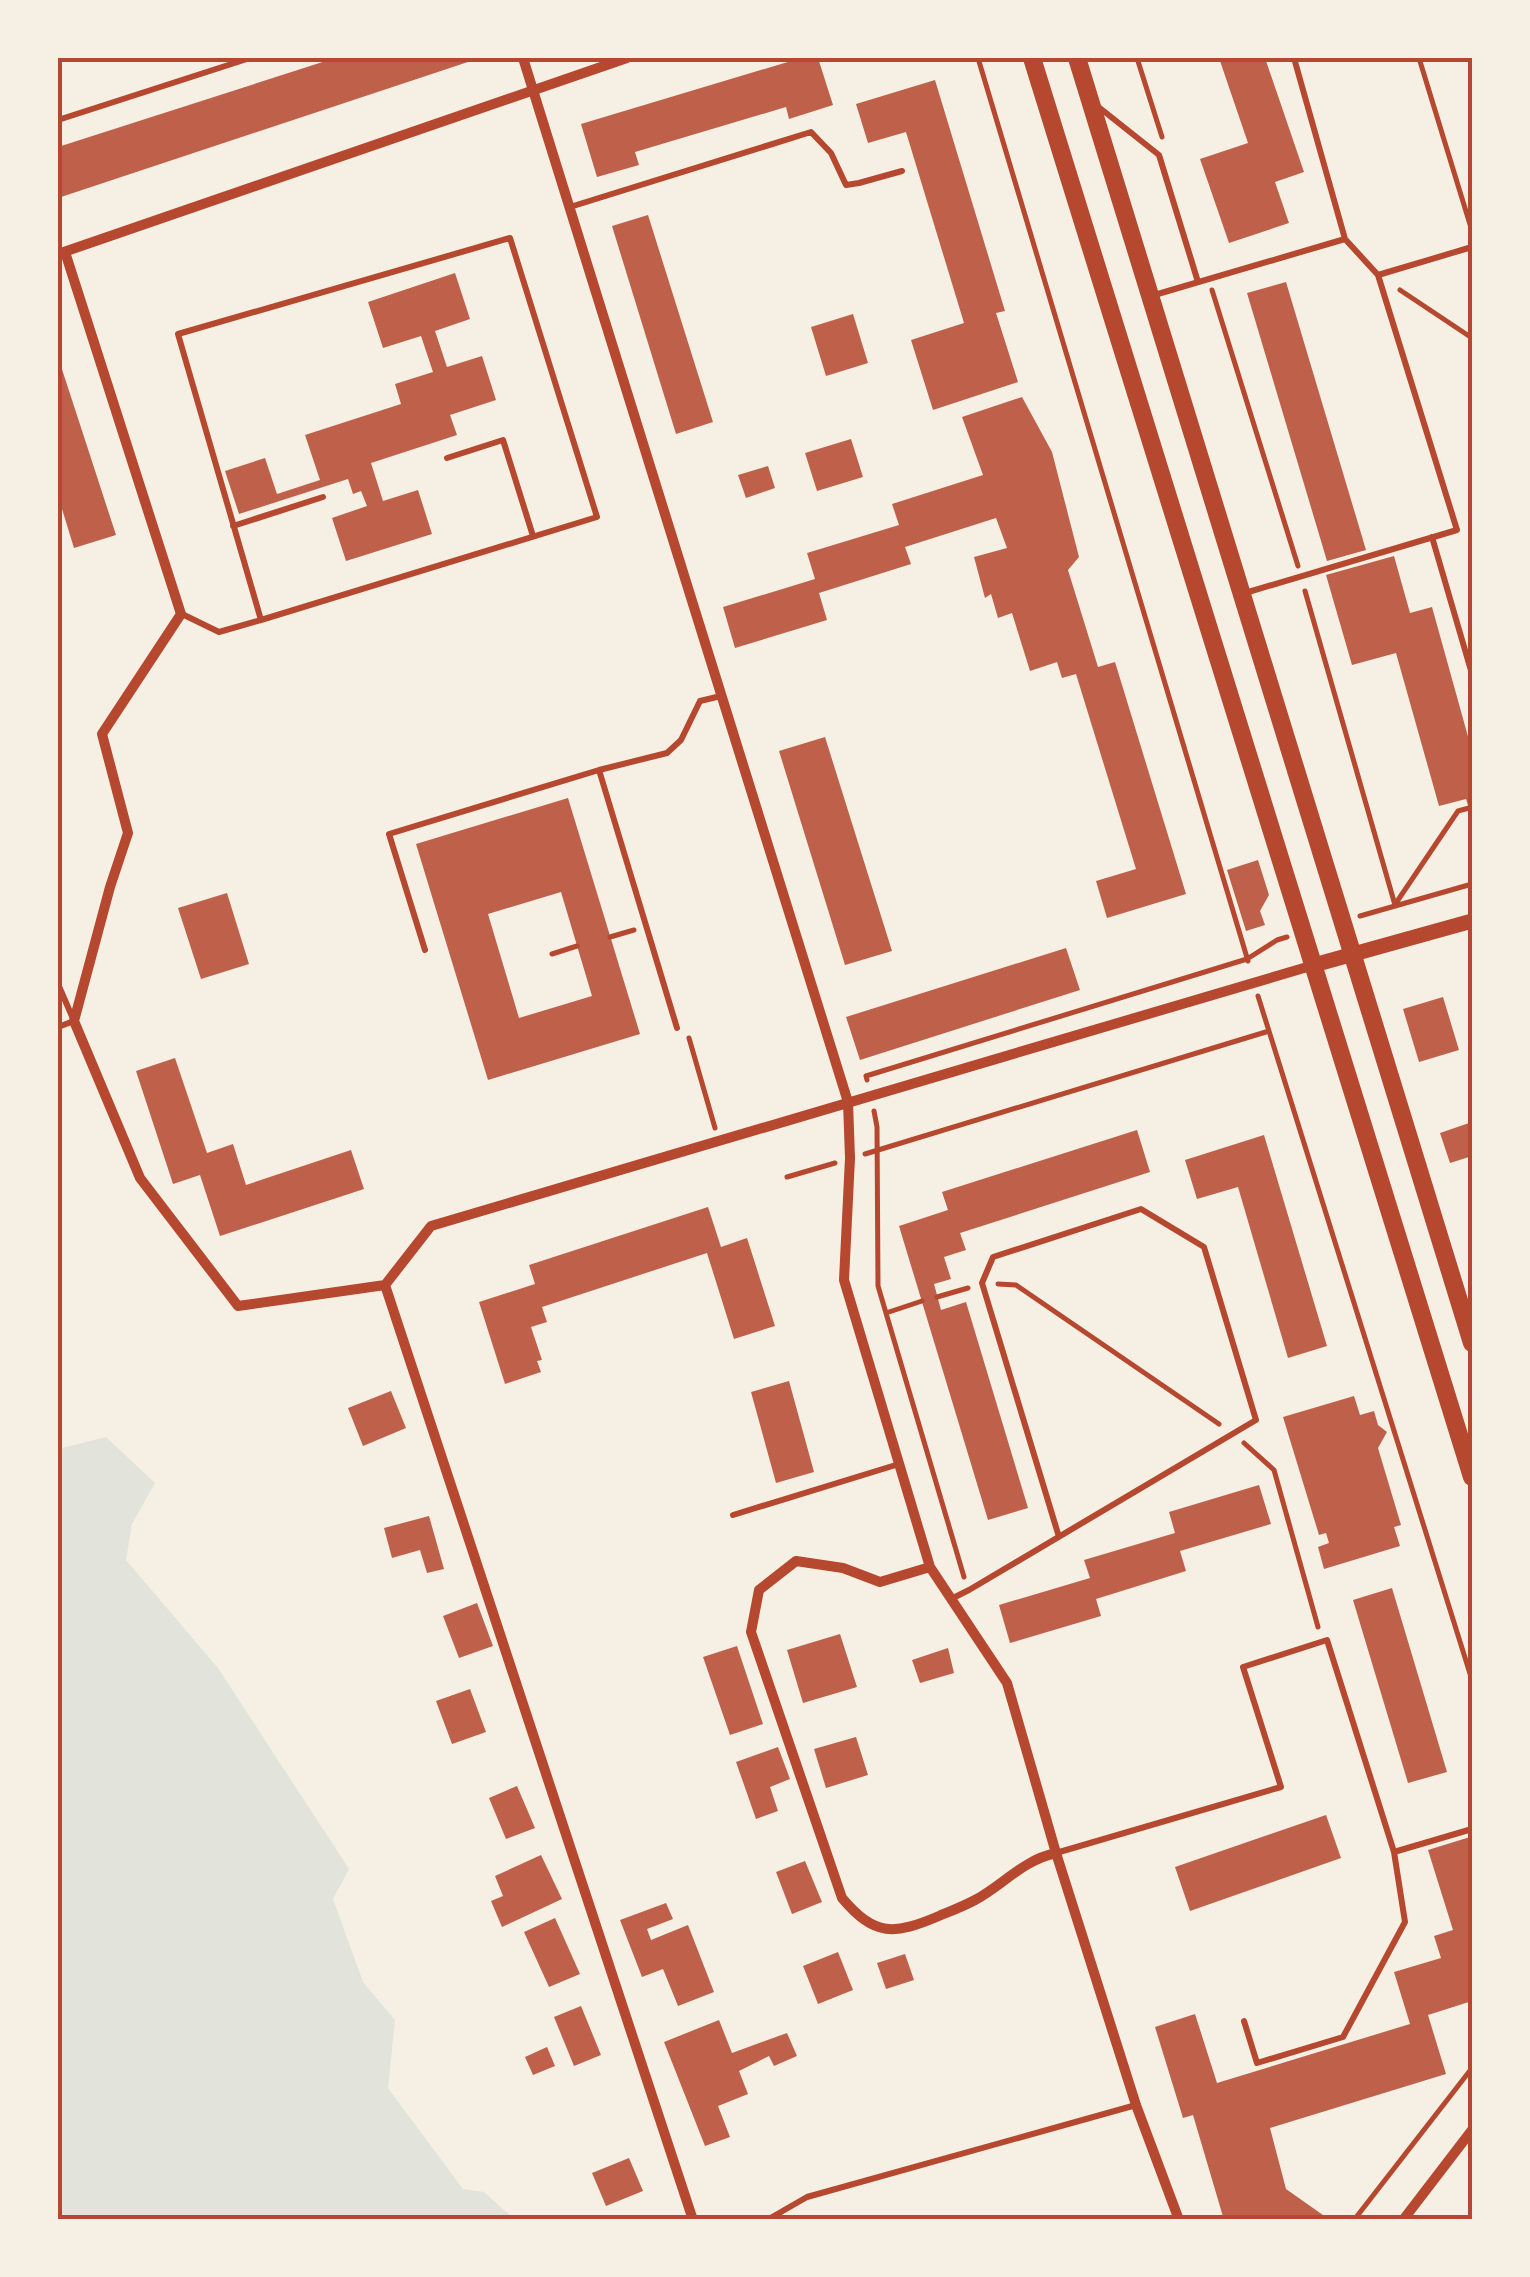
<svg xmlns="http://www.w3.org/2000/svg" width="1530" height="2277" font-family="Montserrat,sans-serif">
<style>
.green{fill:#e2e4dc}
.building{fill:#bf614a;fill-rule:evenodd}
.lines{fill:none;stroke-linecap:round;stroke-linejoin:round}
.path{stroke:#b5482f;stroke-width:5}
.service{stroke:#b5482f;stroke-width:6}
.minor{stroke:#b5482f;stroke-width:10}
.tertiary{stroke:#b5482f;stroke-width:15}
.secondary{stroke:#b5482f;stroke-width:18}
.neatline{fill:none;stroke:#b5482f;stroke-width:4}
</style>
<rect width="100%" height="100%" fill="#f6efe4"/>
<!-- green -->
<path class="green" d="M 106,1437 L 155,1483 L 132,1524 L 126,1560 L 218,1668 L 349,1869 L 333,1899 L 363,1982 L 395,2020 L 388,2088 L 463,2189 L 484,2192 L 514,2219 L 70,2220 L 58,2214 L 58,1449 Z"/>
<!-- building -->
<path class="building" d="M 335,58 L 480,58 L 58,198 L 58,147 Z
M 801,58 L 818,58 L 833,105 L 789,119 L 786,107 L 635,152 L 639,165 L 597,177 L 581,124 Z
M 1219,58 L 1265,58 L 1304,172 L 1275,182 L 1289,223 L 1229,243 L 1200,159 L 1248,143 Z
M 935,80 L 1005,311 L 996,313 L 1018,382 L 933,410 L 911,340 L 964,323 L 906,132 L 868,143 L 856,104 Z
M 648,215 L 713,422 L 676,434 L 612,226 Z
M 455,273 L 470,319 L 435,331 L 447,367 L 482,356 L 496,400 L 450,415 L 457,435 L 371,463 L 383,501 L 418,490 L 432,534 L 346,561 L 332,518 L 367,506 L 361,491 L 353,494 L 348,479 L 239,514 L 225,471 L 265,458 L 277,494 L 320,480 L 305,435 L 401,404 L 395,384 L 433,372 L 421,336 L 383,348 L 368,302 Z
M 1286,282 L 1366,550 L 1327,561 L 1247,293 Z
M 853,314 L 868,363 L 826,376 L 811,327 Z
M 58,357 L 116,535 L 74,548 L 58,496 Z
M 1022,397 L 1052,452 L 1079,557 L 1068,570 L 1098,667 L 1115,662 L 1186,894 L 1107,918 L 1096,881 L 1136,869 L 1076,674 L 1062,678 L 1057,662 L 1030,671 L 1012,613 L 998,618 L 991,594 L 985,598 L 974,557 L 1007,548 L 996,518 L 905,547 L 911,564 L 819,593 L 827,620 L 735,648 L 723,607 L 815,579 L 807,553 L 899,525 L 892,504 L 983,475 L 962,417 Z
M 851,439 L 863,477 L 817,491 L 805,453 Z
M 768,466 L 775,488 L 746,498 L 738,475 Z
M 1394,556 L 1410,613 L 1432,607 L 1472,751 L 1472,818 L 1466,799 L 1439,806 L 1396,653 L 1352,665 L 1326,575 Z
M 825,737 L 892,951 L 845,965 L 779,751 Z
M 568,798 L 640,1034 L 488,1080 L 416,844 ZM 561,892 L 592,996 L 519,1018 L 488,914 Z
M 1258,860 L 1269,895 L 1260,911 L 1265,925 L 1246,931 L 1227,870 Z
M 227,893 L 249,964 L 201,979 L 178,908 Z
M 1066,948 L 1080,990 L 860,1060 L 846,1017 Z
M 1443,997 L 1459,1050 L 1419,1062 L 1403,1009 Z
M 175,1058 L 207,1153 L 233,1144 L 246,1185 L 351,1150 L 364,1189 L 220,1236 L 200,1175 L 173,1184 L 136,1071 Z
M 1472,1122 L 1472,1167 L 1469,1157 L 1450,1163 L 1440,1133 Z
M 1137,1130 L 1150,1172 L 960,1233 L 966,1250 L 944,1257 L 951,1279 L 934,1284 L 941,1310 L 966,1302 L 1028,1508 L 988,1520 L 899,1226 L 948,1210 L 942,1192 Z
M 1264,1135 L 1327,1346 L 1288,1358 L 1238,1187 L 1197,1199 L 1185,1160 Z
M 708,1207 L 721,1247 L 747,1238 L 775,1326 L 734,1339 L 707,1253 L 542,1307 L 547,1322 L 531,1327 L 542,1360 L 537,1361 L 541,1372 L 505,1384 L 479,1302 L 535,1284 L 529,1265 Z
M 789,1381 L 814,1472 L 776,1483 L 751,1392 Z
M 391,1391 L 406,1428 L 363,1446 L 348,1408 Z
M 1354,1396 L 1360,1415 L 1374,1411 L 1378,1425 L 1387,1432 L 1378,1448 L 1401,1525 L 1394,1527 L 1400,1546 L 1324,1569 L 1318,1547 L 1329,1543 L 1326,1533 L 1319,1535 L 1283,1417 Z
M 1259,1485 L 1271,1524 L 1180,1551 L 1186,1571 L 1096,1599 L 1101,1616 L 1010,1643 L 999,1605 L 1090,1578 L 1084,1560 L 1175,1533 L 1169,1512 Z
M 429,1516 L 444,1569 L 427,1573 L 420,1550 L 392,1558 L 384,1528 Z
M 1392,1588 L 1447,1772 L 1408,1783 L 1353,1600 Z
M 477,1603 L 493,1646 L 459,1658 L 443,1616 Z
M 840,1634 L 857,1687 L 803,1703 L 787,1650 Z
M 737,1646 L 763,1724 L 730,1735 L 703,1657 Z
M 948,1648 L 954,1673 L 920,1683 L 912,1660 Z
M 470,1689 L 486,1732 L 452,1744 L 436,1701 Z
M 856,1737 L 868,1775 L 826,1788 L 814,1749 Z
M 778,1747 L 790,1779 L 770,1787 L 778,1811 L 756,1819 L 736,1762 Z
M 517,1786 L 535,1828 L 506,1839 L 489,1798 Z
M 1326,1815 L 1341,1858 L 1190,1911 L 1175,1867 Z
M 1470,1837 L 1472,1844 L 1472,2001 L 1428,2015 L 1446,2074 L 1270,2128 L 1286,2189 L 1330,2220 L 1224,2220 L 1193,2115 L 1183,2118 L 1155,2027 L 1195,2014 L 1217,2083 L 1410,2024 L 1394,1972 L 1441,1958 L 1434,1936 L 1453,1930 L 1428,1850 Z
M 541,1855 L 562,1899 L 502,1927 L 491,1901 L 503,1896 L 495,1876 Z
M 805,1861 L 822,1902 L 792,1914 L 776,1872 Z
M 666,1903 L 673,1919 L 647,1929 L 651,1940 L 688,1925 L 714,1992 L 678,2006 L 663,1969 L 642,1977 L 620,1920 Z
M 555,1918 L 580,1974 L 549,1987 L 524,1932 Z
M 838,1952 L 853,1990 L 818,2004 L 803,1966 Z
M 905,1954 L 914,1980 L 886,1989 L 877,1963 Z
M 581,2006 L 601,2055 L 574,2066 L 554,2017 Z
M 719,2020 L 732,2053 L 787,2033 L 797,2056 L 774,2066 L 769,2056 L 739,2071 L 748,2094 L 718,2106 L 730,2137 L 705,2146 L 664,2042 Z
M 547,2047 L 555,2066 L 533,2075 L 525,2057 Z
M 629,2158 L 643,2191 L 606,2206 L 592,2173 Z"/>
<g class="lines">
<!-- path -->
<path class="path" d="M 978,58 L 1248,961
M 1137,58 L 1162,137
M 1419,58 L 1472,231
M 1212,290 L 1298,566
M 1400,290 L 1472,338
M 1305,591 L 1395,905
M 1396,903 L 1458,811 L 1469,808
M 1360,916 L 1472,884
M 610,937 L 634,930
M 552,954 L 577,946
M 1258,996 L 1472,1680
M 689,1038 L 715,1128
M 867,1080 L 866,1076 L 1247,959 L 1277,940 L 1287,937
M 874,1111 L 877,1127 L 878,1286 L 964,1577
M 865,1154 L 1269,1031
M 787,1177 L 835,1163
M 998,1284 L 1016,1285 L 1219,1424
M 937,1297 L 968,1288
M 886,1313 L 922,1301
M 1244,1443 L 1274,1470 L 1318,1627
M 1354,2220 L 1472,2068"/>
<!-- service -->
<path class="service" d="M 1294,58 L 1345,239
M 1096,105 L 1159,155 L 1198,282
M 58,120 L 250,58
M 570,207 L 811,132 L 831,153 L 846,185 L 859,183 L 902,171
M 1378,275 L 1472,247
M 1151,296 L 1345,239 L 1378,275 L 1457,530 L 1245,593
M 447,458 L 503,440 L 533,536
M 233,526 L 323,497
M 1432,537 L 1472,674
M 182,614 L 219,632 L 261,620 L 597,517 L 510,238 L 178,334 L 261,620
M 425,950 L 389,834 L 599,770
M 58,984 L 74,1021 L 58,1027
M 677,1028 L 599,770 L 667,753 L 681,740 L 700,701 L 721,696
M 733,1515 L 899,1464
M 951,1599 L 969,1590 L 1256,1420 L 1204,1247 L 1141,1209 L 993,1257 L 982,1283 L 1059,1537
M 1056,1853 L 1281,1787 L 1243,1667 L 1327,1640 L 1394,1852
M 1244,2021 L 1257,2063 L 1343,2037 L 1405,1922 L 1394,1852 L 1472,1829
M 767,2220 L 807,2197 L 1136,2105"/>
<!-- minor -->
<path class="minor" d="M 523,58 L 848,1102 L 850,1158 L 844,1280 L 930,1567 L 1007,1683 L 1056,1853 L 1136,2105 L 1179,2220
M 65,252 L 181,614 L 102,734 L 128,833 L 110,887 L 74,1021 L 140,1178 L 238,1306 L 385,1285
M 58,254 L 627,58
M 385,1285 L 431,1226 L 1314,965
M 385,1285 L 693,2220
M 930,1567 L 880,1582 L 843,1568 L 796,1561 L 759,1590 L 751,1632 L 842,1898 C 875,1937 894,1935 939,1916 C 951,1911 964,1906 975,1900 C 1003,1885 1023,1860 1056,1853
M 1403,2220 L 1472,2130"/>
<!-- tertiary -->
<path class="tertiary" d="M 1314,965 L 1472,921"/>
<!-- secondary -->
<path class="secondary" d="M 1032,58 L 1472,1477
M 1077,58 L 1472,1343"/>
</g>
<!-- border -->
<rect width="1530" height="2277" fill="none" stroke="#f6efe4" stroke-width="120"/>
<rect x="60" y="60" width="1410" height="2157" class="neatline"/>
</svg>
